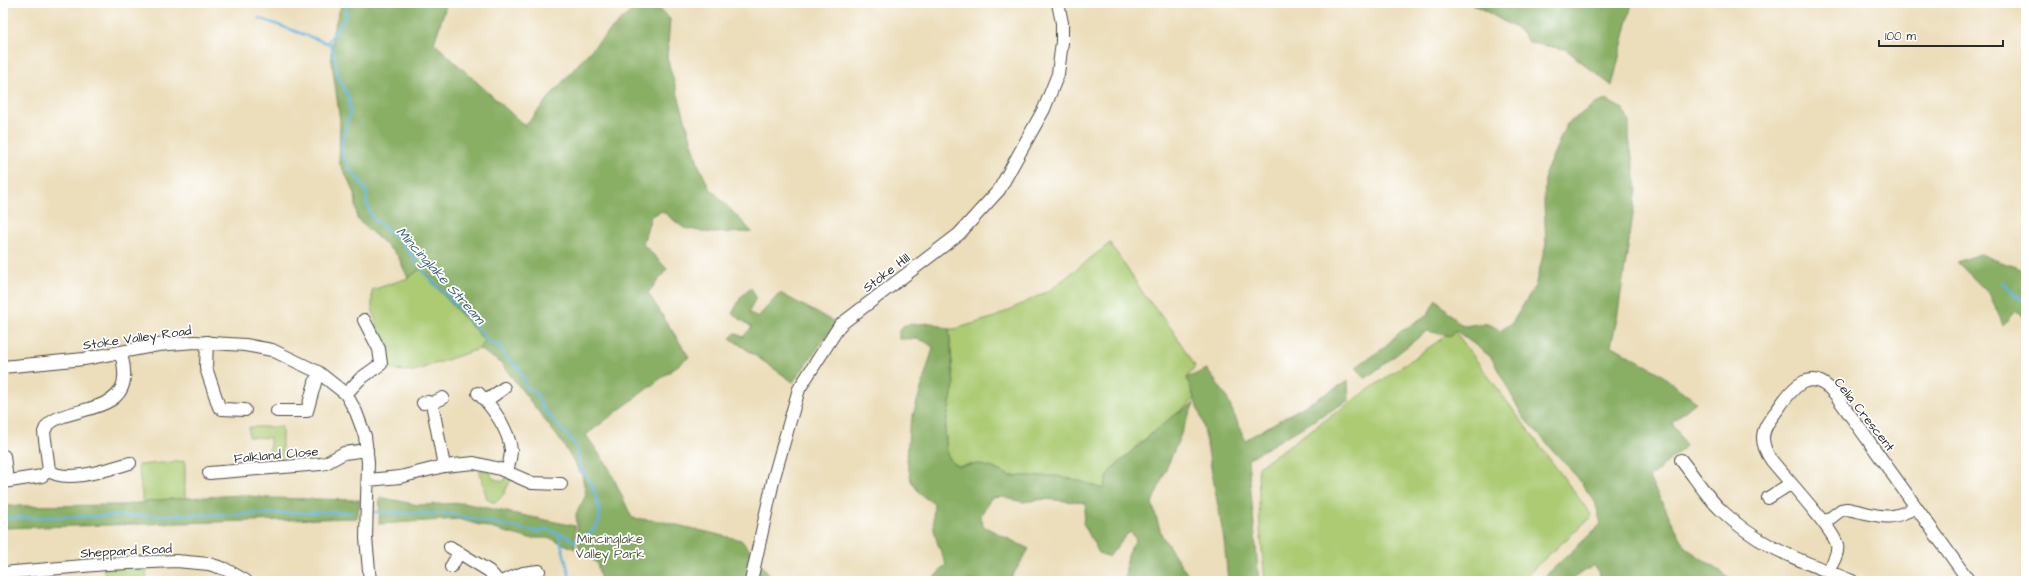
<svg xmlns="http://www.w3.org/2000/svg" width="2029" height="584" font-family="'Architects Daughter',sans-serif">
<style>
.green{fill:#accb73;stroke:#6c7b4f}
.forest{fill:#89af65;stroke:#5a6d48}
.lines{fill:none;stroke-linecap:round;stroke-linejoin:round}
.stream{stroke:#63b4de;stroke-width:2.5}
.minor-casing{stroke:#484641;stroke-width:14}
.minor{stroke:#fff;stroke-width:12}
.labels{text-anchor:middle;stroke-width:3.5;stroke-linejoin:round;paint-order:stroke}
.street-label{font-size:13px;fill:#2b2b2b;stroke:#fff}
.park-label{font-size:13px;fill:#525b41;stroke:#fff}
.water-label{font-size:14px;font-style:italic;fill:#416273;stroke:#fff}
</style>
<rect width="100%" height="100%" fill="#fff"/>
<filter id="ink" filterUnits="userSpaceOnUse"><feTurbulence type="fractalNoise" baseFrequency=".025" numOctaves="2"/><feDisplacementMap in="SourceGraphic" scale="8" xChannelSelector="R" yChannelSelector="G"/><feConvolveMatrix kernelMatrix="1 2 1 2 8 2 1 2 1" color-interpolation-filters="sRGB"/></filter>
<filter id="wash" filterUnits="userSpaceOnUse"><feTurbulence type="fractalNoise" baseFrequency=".012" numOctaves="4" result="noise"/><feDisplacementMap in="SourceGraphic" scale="16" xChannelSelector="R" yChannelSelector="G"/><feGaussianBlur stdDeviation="0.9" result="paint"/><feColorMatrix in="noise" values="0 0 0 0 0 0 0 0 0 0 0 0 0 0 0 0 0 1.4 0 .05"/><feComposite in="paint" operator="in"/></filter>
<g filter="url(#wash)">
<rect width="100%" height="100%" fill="#ecdebb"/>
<!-- green -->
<path class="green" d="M 1110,243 L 1145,296 L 1171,328 L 1195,366 L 1187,378 L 1195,399 L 1140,443 L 1110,471 L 1103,489 L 1080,481 L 1057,476 L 1010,476 L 993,468 L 979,464 L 958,466 L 952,462 L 947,454 L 945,428 L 954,385 L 949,329 L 955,329 L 995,317 L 1050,290 Z
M 420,269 L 485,341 L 479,349 L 414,371 L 384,370 L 381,343 L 372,308 L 372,290 L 408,278 Z
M 1454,330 L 1592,516 L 1520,581 L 1265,581 L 1260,529 L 1258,467 Z
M 249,427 L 282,427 L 282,461 L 270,461 L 270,438 L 249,437 Z
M 185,461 L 185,499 L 143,502 L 138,465 Z
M 479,469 L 491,473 L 492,478 L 503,482 L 507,476 L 512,478 L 503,495 L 495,503 L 487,499 Z
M 146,566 L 147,581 L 107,581 L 103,567 Z"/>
<!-- forest -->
<path class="forest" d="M 342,3 L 447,3 L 434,43 L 525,126 C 561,84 595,41 638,5 L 661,10 L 670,19 L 667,58 L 699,166 L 709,187 L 752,232 L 710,233 L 684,228 L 662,211 L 651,216 L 643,244 L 667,269 L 648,293 L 689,357 L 586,435 L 609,468 L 632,518 L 660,521 L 741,540 L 769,574 L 767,581 L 601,581 L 597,563 L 579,550 L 576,514 L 586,495 L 582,475 L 561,441 L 501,363 L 479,349 L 485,341 L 421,269 L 408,278 L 398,256 L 357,219 L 355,193 L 339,162 L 340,121 L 331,55 L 333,31 Z
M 1471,3 L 1632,3 L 1612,86 L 1565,49 L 1530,43 L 1519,30 Z
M 1606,100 L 1623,109 L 1629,122 L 1629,138 L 1637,189 L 1617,319 L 1611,345 L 1658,372 L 1696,402 L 1672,422 L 1686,446 L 1649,478 L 1686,548 L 1735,581 L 1603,581 L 1594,565 L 1570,581 L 1540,581 L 1601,524 L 1595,502 L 1577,477 L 1523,417 L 1491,357 L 1455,330 L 1450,336 L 1427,331 L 1365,379 L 1356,367 L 1382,349 L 1400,332 L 1428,314 L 1436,299 L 1459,323 L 1466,326 C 1481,323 1488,321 1500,331 L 1512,323 L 1535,286 L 1546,244 L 1544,204 L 1545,174 L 1566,125 L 1593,105 Z
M 1980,254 L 2026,271 L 2026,319 L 2015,311 L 2003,325 L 1990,295 L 1957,262 Z
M 751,288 L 756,297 L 749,312 L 757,318 L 780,293 L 836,323 L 793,382 L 730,338 L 735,333 L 743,337 L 752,327 L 732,314 L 741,297 Z
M 932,323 L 949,329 L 954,385 L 945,428 L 947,454 L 952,462 L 958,466 L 979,464 L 993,468 L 1010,476 L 1057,476 L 1080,481 L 1103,489 L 1110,471 L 1169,419 L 1194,403 L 1152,503 L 1162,536 L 1192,581 L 1125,581 C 1126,567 1126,552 1136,540 L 1131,532 L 1126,535 L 1109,557 L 1099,553 L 1083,523 L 1086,503 L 1045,499 L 1023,502 L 1002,497 L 991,498 L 981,515 L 983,526 L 1029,549 L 1009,581 L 931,581 L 946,564 C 936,541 931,529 934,504 L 921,495 L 911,481 L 907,459 L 909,429 L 933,348 C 923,337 913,339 899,339 L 899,330 L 904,325 Z
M 1207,369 L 1226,396 L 1245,440 L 1348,381 L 1349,400 L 1248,459 L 1259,581 L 1228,581 L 1224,540 L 1203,423 L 1187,378 Z
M 241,495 L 269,498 L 360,500 L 357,518 L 3,528 L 3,506 L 123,505 L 167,499 Z
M 380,497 L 418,505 L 463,503 L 575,526 L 575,549 L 550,538 L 527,538 L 458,519 L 379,524 Z"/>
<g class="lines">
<!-- stream -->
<path class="stream" d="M 346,3 L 346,17 L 327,43 L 331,44 L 338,75 L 349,99 L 350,113 L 342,139 L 343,154 L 349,168 L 366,190 L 367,204 L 372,217 L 402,243 L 424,272 L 480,331 L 488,342 L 501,347 L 504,355 L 519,368 L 527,388 L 537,394 L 543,409 L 576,445 L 582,472 C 591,477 602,510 599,521 C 597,528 590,532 586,538
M 259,18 L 327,43
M 2001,282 C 2010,288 2016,297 2026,303
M 374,512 L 449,514 L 538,532 L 546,529 L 560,534
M 3,518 L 352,512
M 571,581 L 559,536 L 560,534 L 566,535 L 573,541 L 580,540"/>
</g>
</g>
<g filter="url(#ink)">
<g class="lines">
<!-- minor casing -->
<g class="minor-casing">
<path id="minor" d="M 207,342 L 206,368 L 219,407 L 222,409 L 245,410
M 3,367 L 84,359 L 158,345 L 195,342 L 245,345 L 272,350 L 318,372 L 346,394 L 356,412 L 365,436 L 368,462 L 366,538 L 370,581
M 478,393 C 492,406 509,430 511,450 C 511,457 509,464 507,471
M 346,394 L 360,379 L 381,364 L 379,349 L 364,320
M 486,401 L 504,388
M 423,403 L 428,402 L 432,403 L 444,466
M 432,403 L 443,398
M 277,411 L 307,411 L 318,372
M 4,456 L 7,481
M 1681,460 C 1694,476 1706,496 1721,510 C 1763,550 1801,560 1852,581
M 49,470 C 64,485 112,468 130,463
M 209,473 L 321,464 L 326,463 L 344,453 L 367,450
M 368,480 L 400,477 L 444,466 L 474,463 L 500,469 L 532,483 L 561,484
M 3,482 L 42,476 L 49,470 L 44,432 C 52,403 129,420 124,371 C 124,365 122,358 120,353
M 1768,498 L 1790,484
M 1824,523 L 1841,510 L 1847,509 C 1877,514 1887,524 1916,507
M 450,547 L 489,571 L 498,581
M 451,567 L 459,553
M 1828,571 C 1832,564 1839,553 1837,545 C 1834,530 1784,476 1772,461 C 1767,454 1763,447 1763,438 C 1763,427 1772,417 1778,409 C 1794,385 1811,366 1835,394 L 1969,581
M 3,573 L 106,564 L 176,561 L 209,564 L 225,569 L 246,581
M 503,581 L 523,573 L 539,571
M 751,581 L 774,477 L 799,389 L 840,325 L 959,234 L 999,190 L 1044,109 L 1058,74 L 1062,42 L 1062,23 L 1058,3"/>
</g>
<!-- minor -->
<use href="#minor" class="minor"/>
</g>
</g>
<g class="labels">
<!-- street labels -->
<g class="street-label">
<text transform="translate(886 272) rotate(-37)" y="5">Stoke Hill</text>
<text transform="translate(137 337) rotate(-8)" y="5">Stoke Valley Road</text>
<text transform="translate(1865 414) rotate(52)" y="5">Celia Crescent</text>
<text transform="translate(276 454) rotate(-5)" y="5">Falkland Close</text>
<text transform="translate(126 550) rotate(-3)" y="5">Sheppard Road</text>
</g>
<!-- park labels -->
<g class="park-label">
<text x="610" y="543">Mincinglake<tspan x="610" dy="15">Valley Park</tspan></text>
</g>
<!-- water labels -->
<g class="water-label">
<text transform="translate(441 275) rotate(48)" y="5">Mincinglake Stream</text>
</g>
</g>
<!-- margin -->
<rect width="2029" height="584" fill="none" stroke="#fff" stroke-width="16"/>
<!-- scale -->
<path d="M1879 40v6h124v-6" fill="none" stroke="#2b2b2b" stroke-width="2"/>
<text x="1885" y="40" font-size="12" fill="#2b2b2b" stroke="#ffffff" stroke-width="3" paint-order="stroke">100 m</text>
</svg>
